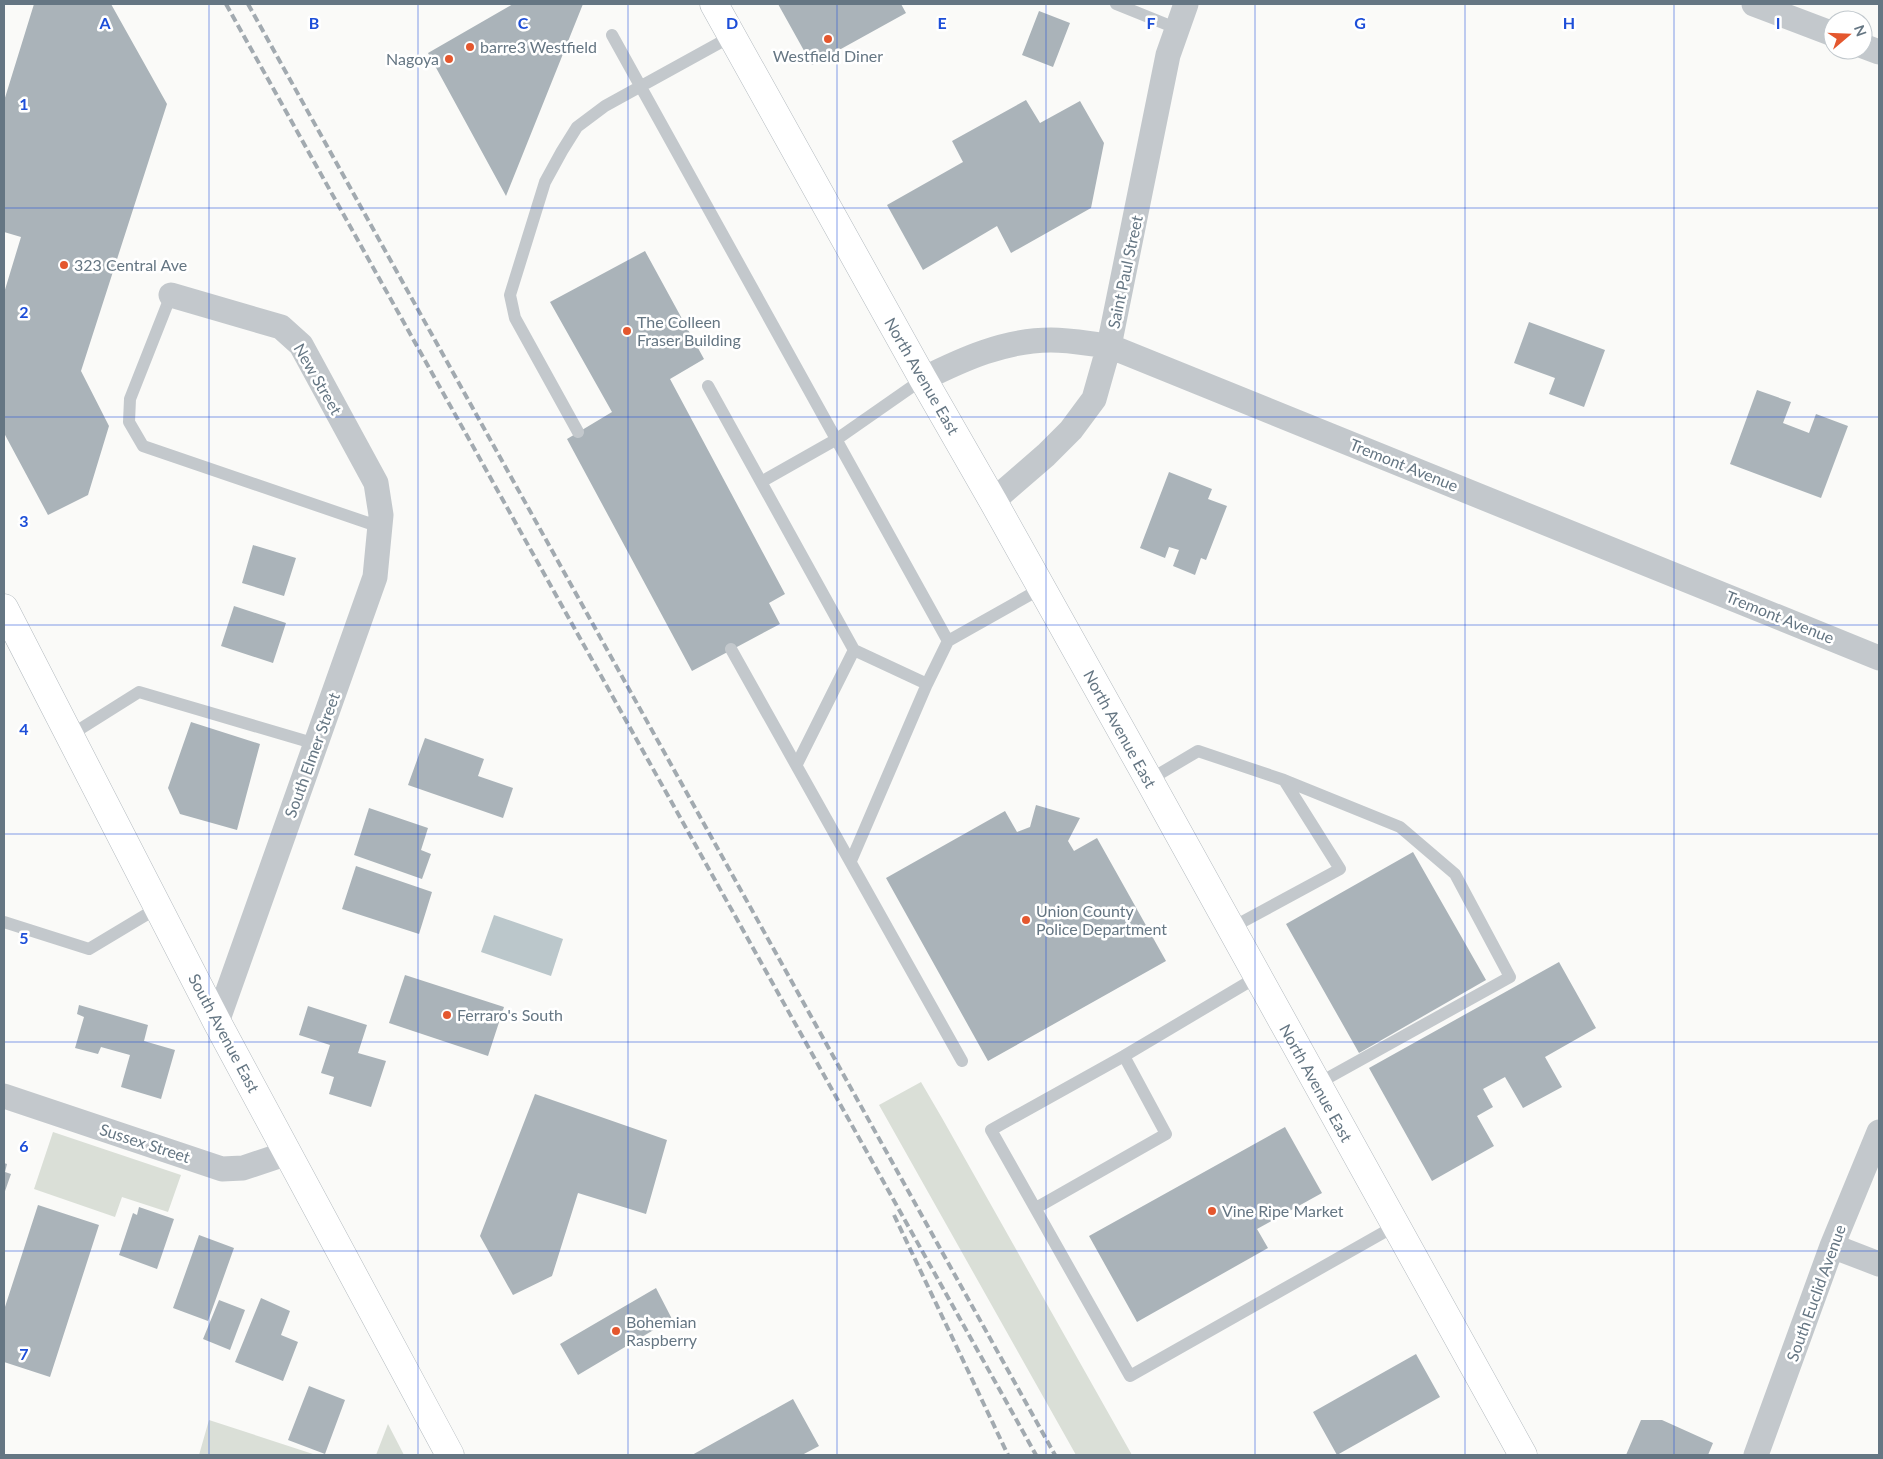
<svg xmlns="http://www.w3.org/2000/svg" width="1883" height="1459" font-family="Lato,sans-serif">
<style>
.green{fill:#dadfd7}
.water{fill:#bbc7cb}
.building{fill:#aab3b9}
.lines{fill:none;stroke-linecap:round;stroke-linejoin:round}
.secondary-casing{stroke:#b3babf;stroke-width:29}
.lane{stroke:#c3c8cc;stroke-width:12}
.street{stroke:#c3c8cc;stroke-width:25}
.secondary{stroke:#fff;stroke-width:28}
.rail{stroke:#a2aab0;stroke-width:4;stroke-dasharray:8 4;stroke-linecap:butt}
.grid{fill:none;stroke:#1d4ed8;stroke-width:1;stroke-opacity:0.55}
.poi-dot{fill:#e4572e;stroke:#fff;stroke-width:2}
.labels{text-anchor:middle;stroke-width:5;stroke-linejoin:round;paint-order:stroke}
.poi-label{font-size:16px;fill:#657683;stroke:#fff;text-anchor:start}
.street-label{font-size:16px;fill:#657683;stroke:#fff}
.grid-label{font-size:16px;text-anchor:middle;font-weight:bold;fill:#1d4ed8;stroke:#fff;stroke-width:5;stroke-linejoin:round;paint-order:stroke}
</style>
<rect width="100%" height="100%" fill="#fafaf8"/>
<!-- green -->
<path class="green" d="M 921,1082 L 942,1118 L 1132,1455 L 1076,1455 L 879,1105 Z
M 53,1132 L 181,1175 L 168,1212 L 122,1197 L 115,1217 L 34,1189 Z
M 209,1420 L 316,1455 L 199,1455 Z
M 388,1424 L 404,1455 L 376,1455 Z"/>
<!-- water -->
<path class="water" d="M 494,915 L 563,939 L 551,976 L 481,952 Z"/>
<!-- building -->
<path class="building" d="M 34,4 L 111,4 L 167,104 L 81,371 L 109,426 L 88,495 L 48,515 L 4,433 L 4,293 L 21,237 L 4,232 L 4,101 Z
M 513,4 L 583,4 L 506,196 L 428,53 Z
M 778,4 L 901,4 L 906,13 L 812,65 Z
M 1039,11 L 1070,23 L 1053,67 L 1022,55 Z
M 1026,100 L 1040,123 L 1080,101 L 1104,143 L 1091,208 L 1011,253 L 997,226 L 923,270 L 887,205 L 963,162 L 952,141 Z
M 645,251 L 704,359 L 670,379 L 785,594 L 769,603 L 780,624 L 692,671 L 567,439 L 612,412 L 550,302 Z
M 1529,322 L 1605,350 L 1584,407 L 1549,394 L 1555,378 L 1514,363 Z
M 1757,390 L 1791,402 L 1783,423 L 1809,433 L 1816,414 L 1848,426 L 1821,498 L 1730,464 Z
M 1169,472 L 1212,489 L 1208,499 L 1227,506 L 1206,560 L 1201,558 L 1195,575 L 1173,566 L 1179,550 L 1169,547 L 1165,558 L 1140,548 Z
M 253,545 L 296,558 L 284,596 L 242,583 Z
M 234,606 L 286,623 L 273,663 L 221,646 Z
M 191,722 L 260,744 L 237,830 L 180,814 L 168,788 Z
M 425,738 L 484,759 L 478,776 L 513,788 L 503,818 L 408,785 Z
M 1036,805 L 1080,818 L 1068,841 L 1074,851 L 1097,838 L 1166,961 L 988,1061 L 886,878 L 1005,811 L 1017,832 L 1030,827 Z
M 369,808 L 428,828 L 421,850 L 431,854 L 422,879 L 354,855 Z
M 1413,852 L 1486,980 L 1359,1053 L 1286,924 Z
M 356,866 L 432,892 L 419,934 L 342,909 Z
M 1559,962 L 1596,1028 L 1545,1057 L 1562,1087 L 1523,1108 L 1505,1077 L 1483,1089 L 1493,1107 L 1477,1116 L 1494,1146 L 1432,1181 L 1369,1068 Z
M 405,975 L 504,1007 L 488,1056 L 389,1023 Z
M 79,1005 L 148,1025 L 144,1041 L 175,1050 L 161,1099 L 121,1087 L 130,1055 L 101,1047 L 98,1054 L 75,1048 L 84,1017 L 77,1014 Z
M 308,1006 L 367,1025 L 358,1053 L 386,1061 L 371,1107 L 329,1094 L 334,1077 L 321,1073 L 330,1045 L 299,1035 Z
M 535,1094 L 667,1140 L 646,1214 L 578,1193 L 552,1276 L 513,1295 L 480,1236 Z
M 1285,1127 L 1322,1193 L 1257,1229 L 1268,1248 L 1137,1322 L 1089,1236 Z
M 4,1163 L 7,1164 L 5,1172 L 11,1174 L 4,1194 Z
M 38,1205 L 99,1225 L 50,1377 L 4,1362 L 4,1310 Z
M 139,1207 L 174,1219 L 157,1269 L 119,1255 L 133,1213 L 137,1215 Z
M 199,1235 L 234,1248 L 208,1321 L 173,1308 Z
M 656,1288 L 672,1319 L 578,1375 L 560,1344 Z
M 261,1298 L 290,1311 L 281,1335 L 298,1342 L 283,1381 L 235,1362 Z
M 219,1300 L 245,1310 L 230,1350 L 203,1339 Z
M 1416,1354 L 1440,1397 L 1337,1455 L 1313,1412 Z
M 309,1386 L 345,1400 L 325,1454 L 288,1440 Z
M 793,1399 L 819,1446 L 802,1455 L 692,1455 Z
M 1641,1420 L 1662,1420 L 1713,1443 L 1708,1455 L 1626,1455 Z"/>
<g class="lines">
<!-- secondary casing -->
<g class="secondary-casing">
<path id="secondary" d="M 714,4 L 923,379 L 993,501 L 1149,780 L 1523,1455
M 4,608 L 217,1022 L 450,1455"/>
</g>
<!-- lane -->
<path class="lane" d="M 1116,4 L 1178,29
M 612,35 L 948,641
M 171,295 L 130,399 L 129,422 L 143,446 L 380,527
M 708,386 L 854,650
M 578,432 L 515,318 L 510,295 L 545,182 L 562,151 L 577,127 L 605,106 L 732,36
M 761,482 L 837,439 L 923,379
M 731,649 L 962,1061
M 69,736 L 139,692 L 316,744
M 797,764 L 854,650 L 927,684
M 1149,780 L 1198,751 L 1284,780 L 1340,869 L 1231,928
M 1284,780 L 1400,827 L 1455,874 L 1510,977 L 1317,1084
M 851,861 L 927,684 L 948,641 L 1042,588
M 4,922 L 89,949 L 159,907
M 1257,977 L 1124,1056 L 991,1130 L 1130,1376 L 1395,1226
M 1036,1208 L 1166,1134 L 1124,1056"/>
<!-- street -->
<path class="street" d="M 1754,4 L 1833,34
M 1863,46 L 1879,52
M 171,295 L 281,327 L 301,345 L 376,483 L 381,515 L 375,577 L 217,1022
M 923,379 C 963,359 1005,340 1051,340 C 1071,340 1090,344 1109,346 L 1879,658
M 993,501 L 1046,455 L 1071,430 L 1094,399 L 1109,346 L 1168,55 L 1186,4
M 4,1096 L 222,1169 L 243,1168 L 288,1153
M 1832,1246 L 1879,1264
M 1756,1455 L 1832,1246 L 1879,1132"/>
<!-- secondary -->
<use href="#secondary" class="secondary"/>
<!-- rail -->
<path class="rail" d="M 226,4 L 1036,1455
M 248,4 L 1055,1455
M 894,1215 L 1008,1455"/>
</g>
<!-- grid -->
<path class="grid" d="M 209,4 L 209,1455M 418,4 L 418,1455M 628,4 L 628,1455M 837,4 L 837,1455M 1046,4 L 1046,1455M 1255,4 L 1255,1455M 1465,4 L 1465,1455M 1674,4 L 1674,1455M 4,208 L 1879,208M 4,417 L 1879,417M 4,625 L 1879,625M 4,834 L 1879,834M 4,1042 L 1879,1042M 4,1251 L 1879,1251"/>
<!-- markers -->
<g class="poi-dot">
<circle cx="828" cy="39" r="5"/>
<circle cx="470" cy="47" r="5"/>
<circle cx="449" cy="59" r="5"/>
<circle cx="64" cy="265" r="5"/>
<circle cx="627" cy="331" r="5"/>
<circle cx="1026" cy="920" r="5"/>
<circle cx="447" cy="1015" r="5"/>
<circle cx="1212" cy="1211" r="5"/>
<circle cx="616" cy="1331" r="5"/>
</g>
<g class="labels">
<!-- poi labels -->
<g class="poi-label">
<text x="480" y="53">barre3 Westfield</text>
<text x="828" y="62" text-anchor="middle">Westfield Diner</text>
<text x="439" y="65" text-anchor="end">Nagoya</text>
<text x="74" y="271">323 Central Ave</text>
<text x="637" y="328">The Colleen<tspan x="637" dy="18">Fraser Building</tspan></text>
<text x="1036" y="917">Union County<tspan x="1036" dy="18">Police Department</tspan></text>
<text x="457" y="1021">Ferraro's South</text>
<text x="1222" y="1217">Vine Ripe Market</text>
<text x="626" y="1328">Bohemian<tspan x="626" dy="18">Raspberry</tspan></text>
</g>
<!-- street labels -->
<g class="street-label">
<text transform="translate(1125 272) rotate(-78)" y="6">Saint Paul Street</text>
<text transform="translate(922 376) rotate(60)" y="6">North Avenue East</text>
<text transform="translate(318 379) rotate(60)" y="6">New Street</text>
<text transform="translate(1404 465) rotate(22)" y="6">Tremont Avenue</text>
<text transform="translate(1780 617) rotate(22)" y="6">Tremont Avenue</text>
<text transform="translate(1120 729) rotate(61)" y="6">North Avenue East</text>
<text transform="translate(312 755) rotate(-70)" y="6">South Elmer Street</text>
<text transform="translate(224 1033) rotate(62)" y="6">South Avenue East</text>
<text transform="translate(1316 1083) rotate(61)" y="6">North Avenue East</text>
<text transform="translate(145 1143) rotate(18)" y="6">Sussex Street</text>
<text transform="translate(1816 1293) rotate(-70)" y="6">South Euclid Avenue</text>
</g>
</g>
<g class="grid-label">
<text x="105" y="29">A</text>
<text x="314" y="29">B</text>
<text x="523" y="29">C</text>
<text x="732" y="29">D</text>
<text x="942" y="29">E</text>
<text x="1151" y="29">F</text>
<text x="1360" y="29">G</text>
<text x="1569" y="29">H</text>
<text x="1778" y="29">I</text>
<text x="24" y="110">1</text>
<text x="24" y="318">2</text>
<text x="24" y="527">3</text>
<text x="24" y="735">4</text>
<text x="24" y="944">5</text>
<text x="24" y="1152">6</text>
<text x="24" y="1360">7</text>
</g>
<!-- border -->
<rect width="1883" height="1459" fill="none" stroke="#657683" stroke-width="10"/>
<!-- north arrow -->
<g transform="translate(1848 35) rotate(71)"><circle r="24" fill="#ffffff" stroke="#c1c8cd"/>
<path d="M0-4L9 19L0 12L-9 19Z" fill="#e4572e"/>
<text y="-8" font-size="14" font-weight="bold" text-anchor="middle" fill="#657683">N</text>
</g>
</svg>
